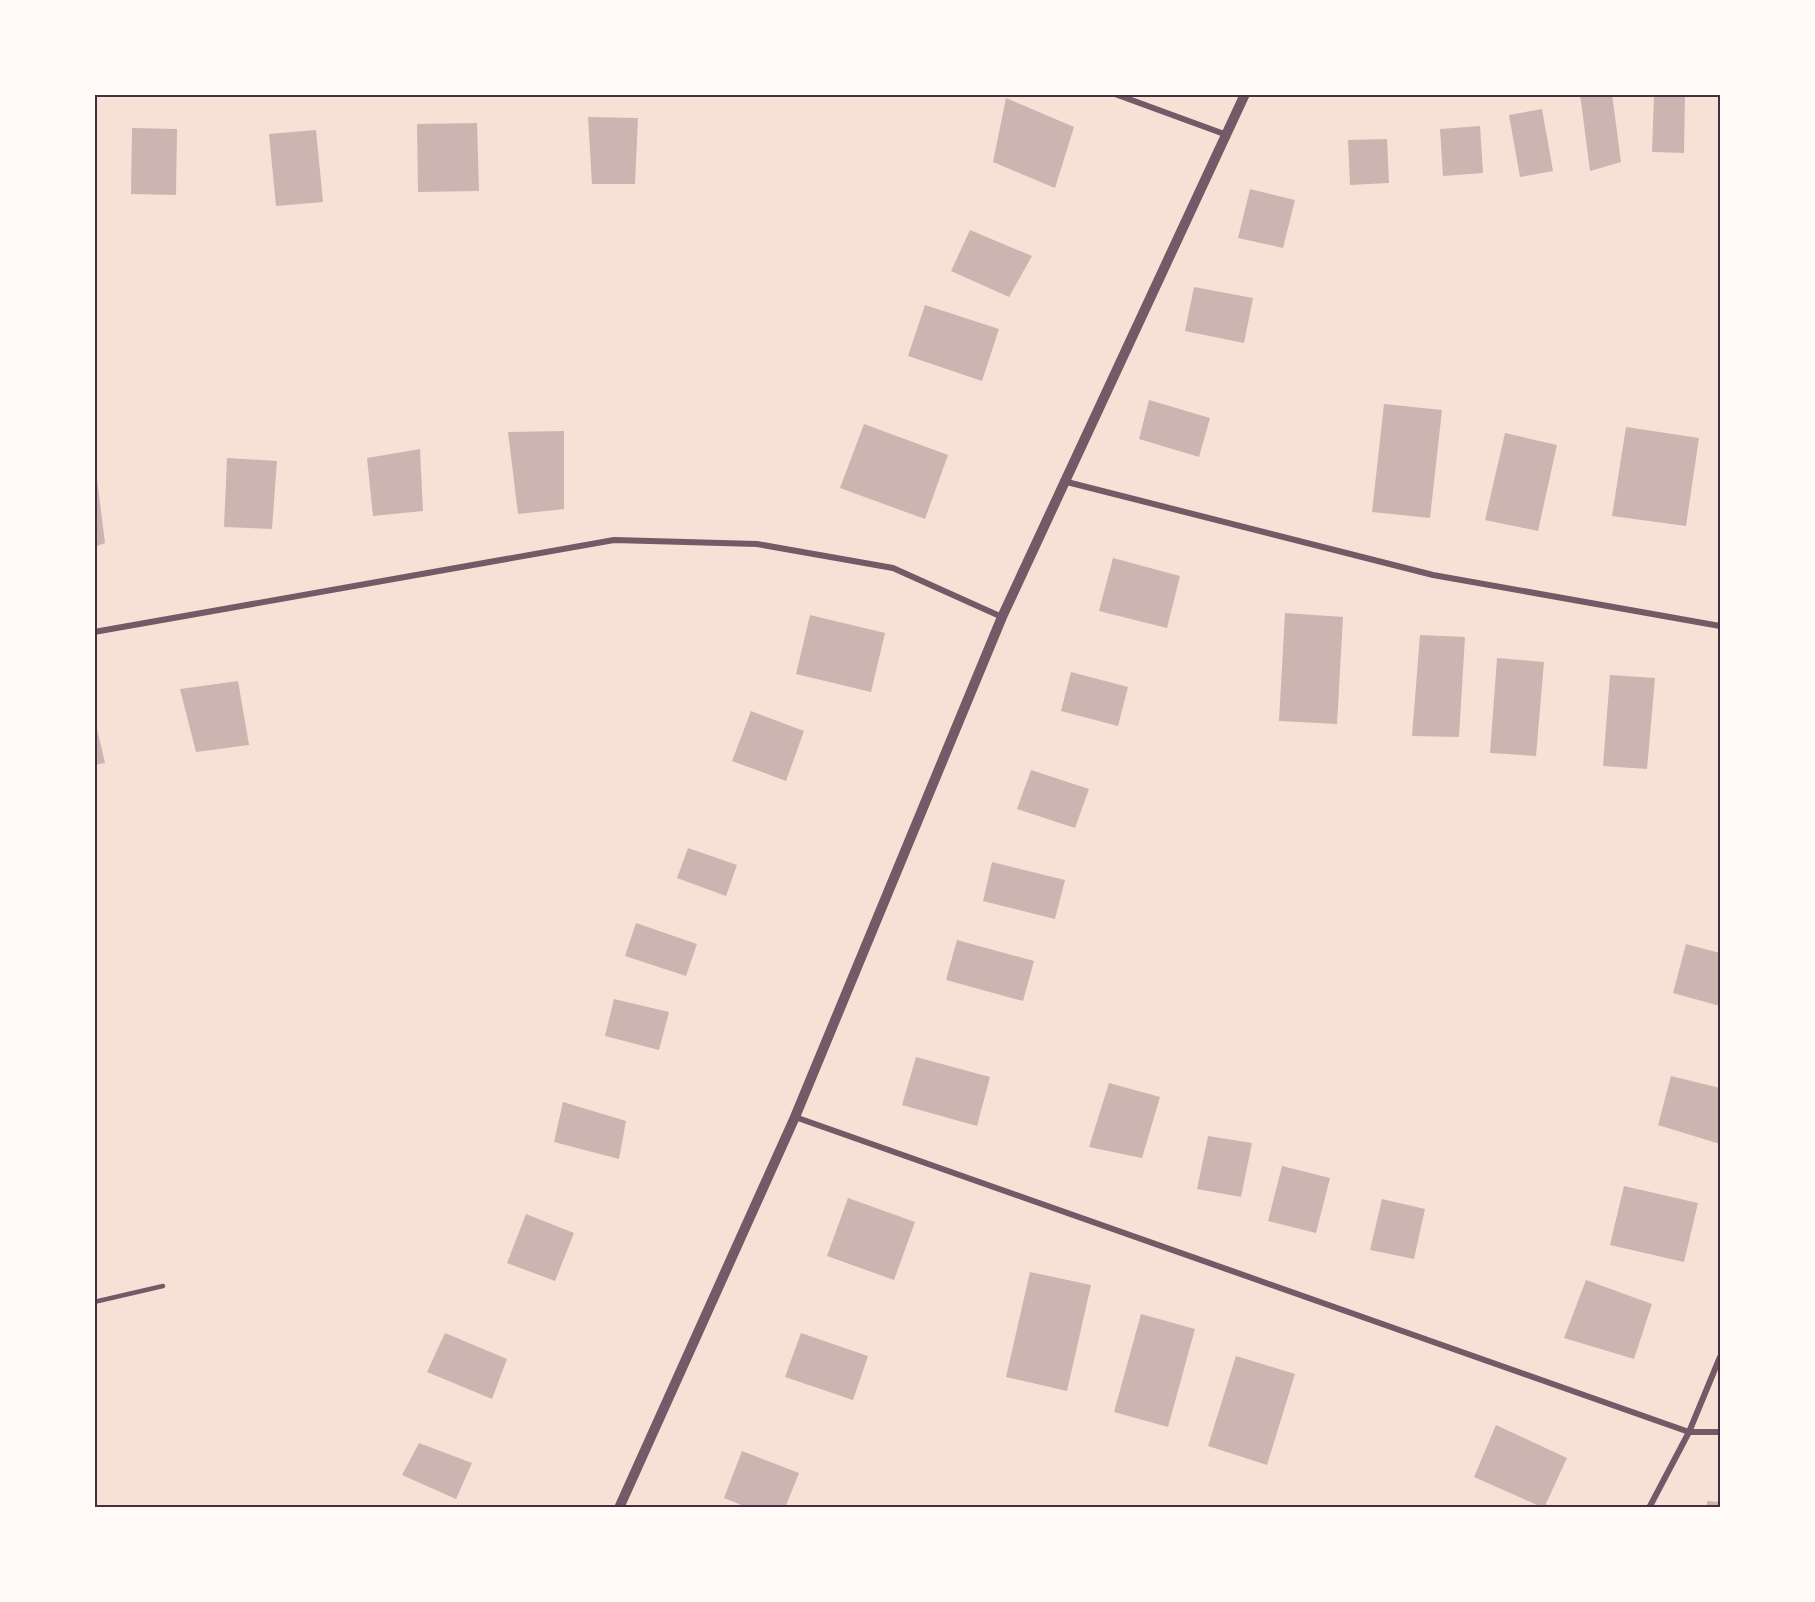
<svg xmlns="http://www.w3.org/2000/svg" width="1815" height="1602" font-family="'Source Serif 4',serif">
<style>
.building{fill:#ccb4b1}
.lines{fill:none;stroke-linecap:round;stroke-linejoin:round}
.service{stroke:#755966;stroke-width:4.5}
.minor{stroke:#755966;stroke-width:6}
.tertiary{stroke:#755966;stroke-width:10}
.neatline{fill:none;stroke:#4a2c40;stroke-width:2}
</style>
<rect width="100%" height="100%" fill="#f7e1d7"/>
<!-- building -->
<path class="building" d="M 1580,94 L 1612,94 L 1621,162 L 1590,171 Z
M 1654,94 L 1685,94 L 1684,153 L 1652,152 Z
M 1006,98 L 1074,127 L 1055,188 L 993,162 Z
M 1542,109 L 1553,171 L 1520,177 L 1509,115 Z
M 588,117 L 638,118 L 635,184 L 592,184 Z
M 477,123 L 479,191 L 418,192 L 417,124 Z
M 1480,126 L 1483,173 L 1443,176 L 1440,129 Z
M 132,128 L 177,129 L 176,195 L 131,194 Z
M 316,130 L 323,202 L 276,206 L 269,134 Z
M 1387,139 L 1389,183 L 1350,185 L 1348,140 Z
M 1250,189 L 1295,200 L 1283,248 L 1238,238 Z
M 970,230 L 1032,256 L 1009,297 L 951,271 Z
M 1194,287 L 1253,298 L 1244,343 L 1185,331 Z
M 925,305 L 999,329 L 982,381 L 908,356 Z
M 1149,400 L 1210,418 L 1199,457 L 1139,439 Z
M 1384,404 L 1442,410 L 1430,518 L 1372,512 Z
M 864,424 L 948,455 L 925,519 L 840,488 Z
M 1626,427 L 1699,438 L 1686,526 L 1612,516 Z
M 564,431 L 564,509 L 518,514 L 508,432 Z
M 1505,433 L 1557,445 L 1538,531 L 1485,520 Z
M 420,449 L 423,511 L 373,516 L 367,458 Z
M 94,455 L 105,543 L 94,547 Z
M 227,458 L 277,461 L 272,529 L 224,527 Z
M 1113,558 L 1180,576 L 1167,628 L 1099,611 Z
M 1285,613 L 1343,617 L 1337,724 L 1279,721 Z
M 810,615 L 885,633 L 871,692 L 796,674 Z
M 1420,635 L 1465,637 L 1459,737 L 1412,736 Z
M 1497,658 L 1544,662 L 1536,756 L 1490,753 Z
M 1071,672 L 1128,687 L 1118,726 L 1061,711 Z
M 1610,675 L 1655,678 L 1647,769 L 1603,766 Z
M 238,681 L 249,745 L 196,752 L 180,689 Z
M 751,711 L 804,731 L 786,781 L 732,761 Z
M 94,716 L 105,763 L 94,765 Z
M 1031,770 L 1089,789 L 1075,828 L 1017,809 Z
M 688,848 L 737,865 L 726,896 L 677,878 Z
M 992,862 L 1065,880 L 1055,919 L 983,901 Z
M 636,923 L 697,944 L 686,976 L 625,956 Z
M 957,940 L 1034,961 L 1023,1001 L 946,980 Z
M 1686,944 L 1720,953 L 1720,1006 L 1673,993 Z
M 614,999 L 669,1012 L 659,1050 L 605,1036 Z
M 916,1057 L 990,1077 L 977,1126 L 902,1105 Z
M 1671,1076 L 1720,1088 L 1720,1144 L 1658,1125 Z
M 1109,1083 L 1160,1097 L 1142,1158 L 1089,1147 Z
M 563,1102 L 626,1121 L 619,1159 L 554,1142 Z
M 1208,1136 L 1252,1143 L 1241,1197 L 1197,1189 Z
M 1282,1166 L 1330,1178 L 1316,1233 L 1268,1221 Z
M 1624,1186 L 1698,1203 L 1684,1262 L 1610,1245 Z
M 848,1198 L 915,1222 L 894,1280 L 827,1256 Z
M 1382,1199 L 1425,1209 L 1414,1259 L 1370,1250 Z
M 526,1214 L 574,1233 L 555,1281 L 507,1263 Z
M 1030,1272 L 1091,1285 L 1067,1391 L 1006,1377 Z
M 1586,1280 L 1652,1304 L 1634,1359 L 1564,1338 Z
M 1141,1314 L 1195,1329 L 1168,1427 L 1114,1412 Z
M 445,1333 L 507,1359 L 492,1399 L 427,1372 Z
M 801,1333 L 868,1356 L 853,1400 L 785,1377 Z
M 1236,1356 L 1295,1374 L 1267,1465 L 1208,1446 Z
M 1496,1425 L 1567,1458 L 1544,1508 L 1474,1477 Z
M 419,1443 L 472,1463 L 456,1499 L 402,1475 Z
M 742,1451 L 799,1473 L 785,1508 L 749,1508 L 724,1498 Z
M 1707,1501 L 1720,1502 L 1720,1508 L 1707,1508 Z"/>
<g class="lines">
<!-- service -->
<path class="service" d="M 94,1302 L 163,1286"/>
<!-- minor -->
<path class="minor" d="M 1115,94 L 1227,135
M 1063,481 L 1433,575 L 1720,626
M 94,632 L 614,540 L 757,544 L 893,568 L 1002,617
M 795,1117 L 1689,1432 L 1720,1432
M 1649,1508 L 1689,1432 L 1720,1357"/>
<!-- tertiary -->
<path class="tertiary" d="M 619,1508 L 795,1117 L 1002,617 L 1245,94"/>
</g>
<!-- border -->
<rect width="1815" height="1602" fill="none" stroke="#fffaf5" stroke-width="192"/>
<rect x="96" y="96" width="1623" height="1410" class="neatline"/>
</svg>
